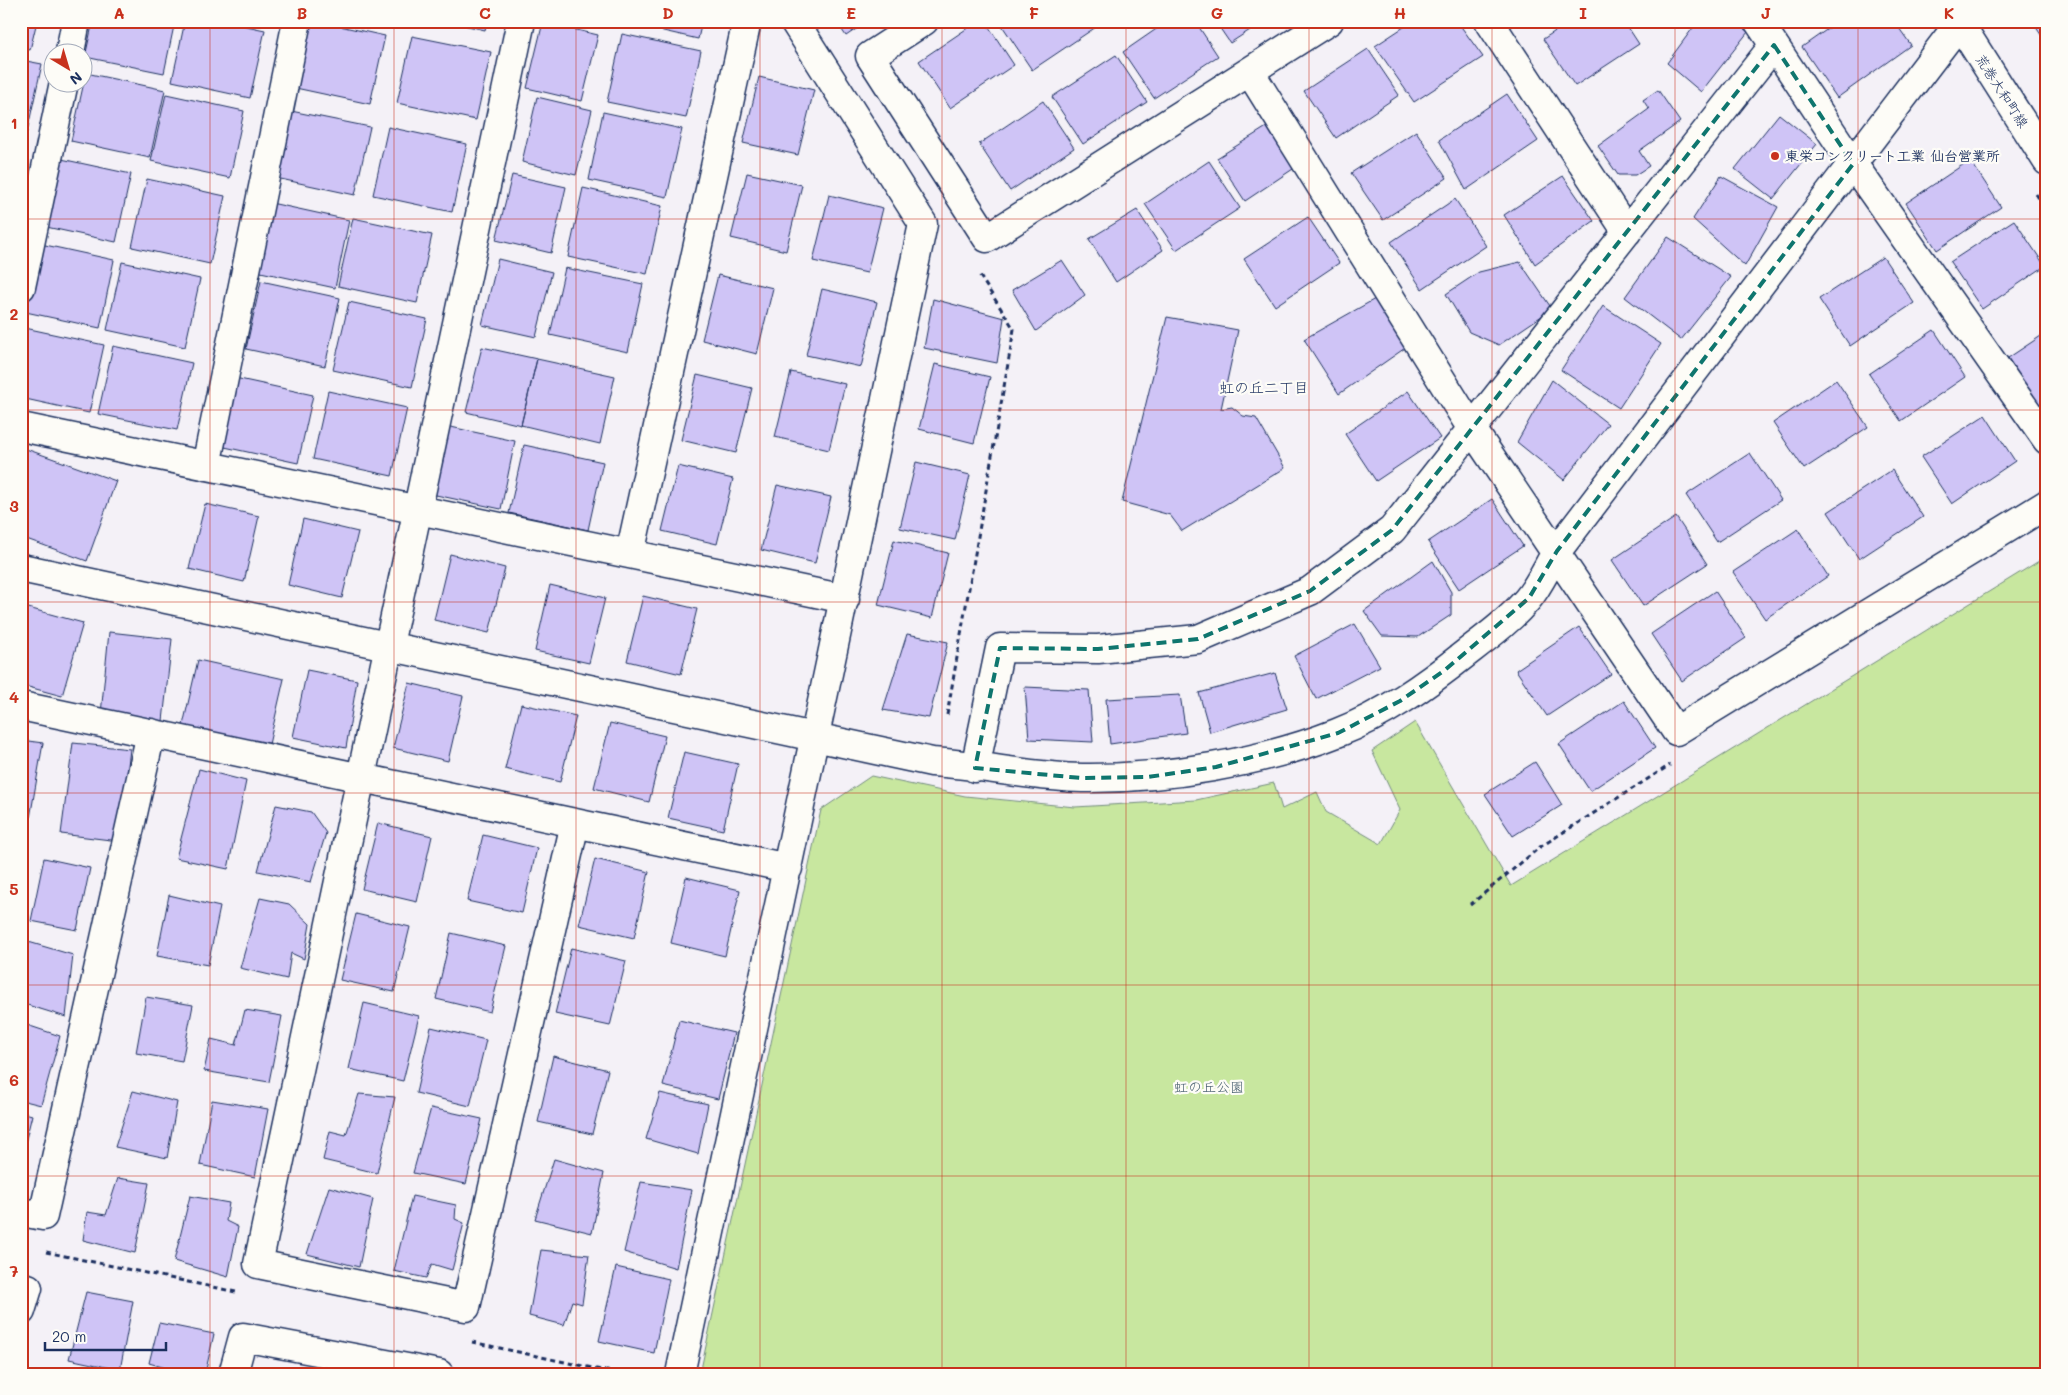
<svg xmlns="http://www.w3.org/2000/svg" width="2068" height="1395" font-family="Mali,'Klee One',sans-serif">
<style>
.green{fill:#c8e79f;stroke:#728b7e}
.building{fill:#cfc4f6;stroke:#1b2f5e}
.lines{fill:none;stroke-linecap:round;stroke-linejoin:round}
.street-casing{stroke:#1b2f5e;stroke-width:31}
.secondary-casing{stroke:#1b2f5e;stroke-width:31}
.path{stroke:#1b2f5e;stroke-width:3;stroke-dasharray:5 4;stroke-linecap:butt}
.street{stroke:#fdfcf7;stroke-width:28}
.secondary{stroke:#fdfcf7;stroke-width:28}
.marked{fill:none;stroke:#0f766e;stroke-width:4;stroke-dasharray:10 6;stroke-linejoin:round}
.grid{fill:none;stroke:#c8321e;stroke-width:1;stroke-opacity:0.55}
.poi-dot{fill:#c8321e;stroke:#fdfcf7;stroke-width:2}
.labels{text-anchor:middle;stroke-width:4.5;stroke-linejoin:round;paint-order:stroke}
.street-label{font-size:14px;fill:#1b2f5e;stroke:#fdfcf7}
.poi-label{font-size:14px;font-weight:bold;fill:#1b2f5e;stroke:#fdfcf7;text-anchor:start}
.park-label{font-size:14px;fill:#465d6e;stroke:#fdfcf7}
.neighbourhood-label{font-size:15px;fill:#1b2f5e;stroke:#fdfcf7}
.neatline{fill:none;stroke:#c8321e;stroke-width:2}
.grid-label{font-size:16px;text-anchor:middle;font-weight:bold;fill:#c8321e}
</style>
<rect width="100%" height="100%" fill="#f4f1f7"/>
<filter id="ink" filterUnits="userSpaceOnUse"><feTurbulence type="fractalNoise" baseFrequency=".02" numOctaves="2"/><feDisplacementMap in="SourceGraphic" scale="10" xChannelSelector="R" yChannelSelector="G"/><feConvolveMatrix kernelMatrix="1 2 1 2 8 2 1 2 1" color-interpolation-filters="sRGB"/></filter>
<g filter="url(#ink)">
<!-- green -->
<path class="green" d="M 2047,556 L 2047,1374 L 700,1374 L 821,810 L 871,776 L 965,796 L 1075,807 L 1196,800 L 1274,783 L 1282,809 L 1317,792 L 1326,812 L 1381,844 L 1400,810 L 1372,751 L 1415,722 L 1511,886 Z"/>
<!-- building -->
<path class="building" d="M 21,21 L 37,21 L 30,50 L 21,48 Z
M 93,21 L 175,21 L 164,73 L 85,57 Z
M 185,21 L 223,21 L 265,30 L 250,98 L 172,81 Z
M 306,21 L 317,21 L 385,36 L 370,104 L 291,87 Z
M 446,21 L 487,21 L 485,30 Z
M 620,21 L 702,21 L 698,39 Z
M 836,21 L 868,21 L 846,36 Z
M 978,21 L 985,21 L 1014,65 L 950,108 L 919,61 Z
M 1004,21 L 1092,21 L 1096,27 L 1032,70 L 1001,24 Z
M 1168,21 L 1195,21 L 1218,56 L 1154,98 L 1123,52 Z
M 1215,21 L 1264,21 L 1230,43 Z
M 1413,21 L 1457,21 L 1483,57 L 1414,102 L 1375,46 Z
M 1571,21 L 1624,21 L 1639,44 L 1575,86 L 1543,39 Z
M 1698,21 L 1734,21 L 1748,32 L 1701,92 L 1667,63 Z
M 1839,21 L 1894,21 L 1911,45 L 1837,98 L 1802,47 Z
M 2032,21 L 2047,21 L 2047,44 Z
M 543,22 L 598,35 L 582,101 L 527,88 Z
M 622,34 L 701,51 L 686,118 L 607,102 Z
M 412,36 L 491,52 L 476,120 L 397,103 Z
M 1368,49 L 1399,95 L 1336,138 L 1304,91 Z
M 1116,55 L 1147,102 L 1083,144 L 1052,97 Z
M 21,60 L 42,64 L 27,132 L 21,131 Z
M 86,73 L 165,90 L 150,158 L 71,141 Z
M 759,77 L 814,90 L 798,155 L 743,143 Z
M 1658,90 L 1680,122 L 1639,151 L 1649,166 L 1635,175 L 1618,175 L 1598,146 L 1649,109 L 1643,100 Z
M 166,94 L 244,111 L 230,178 L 151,161 Z
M 1507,94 L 1538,141 L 1466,190 L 1439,140 Z
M 537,97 L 592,110 L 576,175 L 522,162 Z
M 1043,101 L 1074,148 L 1010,191 L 979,144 Z
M 291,111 L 370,127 L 355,195 L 276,178 Z
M 603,112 L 682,129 L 667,197 L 589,180 Z
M 1779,114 L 1817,144 L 1773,199 L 1735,169 Z
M 1273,123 L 1299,165 L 1245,201 L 1217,158 Z
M 388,127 L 467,144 L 452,212 L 373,195 Z
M 1416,131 L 1447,178 L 1383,220 L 1351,173 Z
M 52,157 L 131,174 L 116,242 L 37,225 Z
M 1970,160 L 2001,207 L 1937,250 L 1906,203 Z
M 1209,161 L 1240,208 L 1176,250 L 1145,204 Z
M 747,173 L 802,185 L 786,251 L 731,238 Z
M 512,175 L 566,187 L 551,253 L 496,240 Z
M 1563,176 L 1594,221 L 1535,264 L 1504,215 Z
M 1721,176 L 1778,207 L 1745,266 L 1693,219 Z
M 147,179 L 225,196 L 210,264 L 132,247 Z
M 583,188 L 662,206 L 647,274 L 568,257 Z
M 829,195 L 883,208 L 867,273 L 813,261 Z
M 1455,199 L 1486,246 L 1422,289 L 1391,242 Z
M 271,203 L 349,220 L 335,288 L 256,271 Z
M 1137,210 L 1163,250 L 1116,282 L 1089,239 Z
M 1308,217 L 1339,263 L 1275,306 L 1244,259 Z
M 353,218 L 432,235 L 417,303 L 338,286 Z
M 2014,220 L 2045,266 L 1982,309 L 1950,262 Z
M 1668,237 L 1731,277 L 1681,340 L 1625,297 Z
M 36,243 L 114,260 L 100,328 L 21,311 Z
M 1883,257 L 1914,303 L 1850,346 L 1819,299 Z
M 498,259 L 552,272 L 536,337 L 482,325 Z
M 1062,260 L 1085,295 L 1036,331 L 1012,290 Z
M 122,262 L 200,279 L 185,347 L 107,330 Z
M 1520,262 L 1552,309 L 1499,345 L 1469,332 L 1446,294 L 1479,272 Z
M 565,268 L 643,284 L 628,352 L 550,335 Z
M 718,275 L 773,288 L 757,354 L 702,340 Z
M 261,281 L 340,298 L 325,366 L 246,349 Z
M 822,289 L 877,302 L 861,367 L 806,355 Z
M 933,299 L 1004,318 L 997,363 L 924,348 Z
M 1375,299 L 1408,346 L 1339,394 L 1304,339 Z
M 349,302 L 427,319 L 412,387 L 333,370 Z
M 1603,306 L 1661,344 L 1619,408 L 1561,370 Z
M 1167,317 L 1238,330 L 1221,409 L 1232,407 L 1243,416 L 1256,418 L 1285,468 L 1182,531 L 1170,515 L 1122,502 Z
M 25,328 L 104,345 L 89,413 L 21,398 L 21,347 Z
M 1934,330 L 1965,377 L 1901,421 L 1869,374 Z
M 2047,332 L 2047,399 L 2039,405 L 2008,358 Z
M 113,346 L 192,363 L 177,430 L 98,414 Z
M 482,347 L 537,359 L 521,425 L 466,412 Z
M 537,359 L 615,376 L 600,444 L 521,425 Z
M 935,364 L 990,377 L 974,443 L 919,429 Z
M 791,372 L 845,384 L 829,450 L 775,437 Z
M 697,375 L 752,388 L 736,453 L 681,440 Z
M 235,378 L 313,395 L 298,463 L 220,446 Z
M 1552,380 L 1608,424 L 1564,480 L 1517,442 Z
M 1836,380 L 1868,427 L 1804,469 L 1773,423 Z
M 328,391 L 407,408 L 392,476 L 313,459 Z
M 1408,391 L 1440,438 L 1376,481 L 1345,434 Z
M 1985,415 L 2015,461 L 1952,504 L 1921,457 Z
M 437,424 L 515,441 L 501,509 L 422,492 Z
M 524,445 L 603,462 L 588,530 L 509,513 Z
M 26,449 L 116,481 L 87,561 L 21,537 L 21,462 Z
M 1750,453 L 1781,500 L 1717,542 L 1686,495 Z
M 916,462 L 970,475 L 955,540 L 900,528 Z
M 678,466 L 733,479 L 717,544 L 662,531 Z
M 1892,470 L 1923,517 L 1859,559 L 1828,512 Z
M 777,485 L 831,497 L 815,563 L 761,550 Z
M 1492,499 L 1523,546 L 1459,589 L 1428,542 Z
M 205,504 L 259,516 L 244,582 L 189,569 Z
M 1676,517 L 1707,564 L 1643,606 L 1612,560 Z
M 303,519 L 358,532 L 342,598 L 288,585 Z
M 1798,529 L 1828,576 L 1765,619 L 1733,572 Z
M 894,540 L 948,553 L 932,618 L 878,605 Z
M 450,554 L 505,568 L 489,633 L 434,620 Z
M 1433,561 L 1451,592 L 1451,615 L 1418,637 L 1382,636 L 1364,611 Z
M 550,585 L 605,598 L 589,663 L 535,651 Z
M 1715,591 L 1746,638 L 1682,681 L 1651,634 Z
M 643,596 L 697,609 L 681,674 L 627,661 Z
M 21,606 L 83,623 L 62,696 L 21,685 Z
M 1355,624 L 1380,666 L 1316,699 L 1294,656 Z
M 1579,627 L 1611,674 L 1547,716 L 1516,670 Z
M 109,632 L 172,639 L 163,721 L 101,714 Z
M 907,634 L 948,642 L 929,718 L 883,710 Z
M 198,660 L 284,679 L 267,753 L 181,734 Z
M 307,670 L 357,680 L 346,748 L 293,737 Z
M 1275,673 L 1287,709 L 1210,732 L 1199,693 Z
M 409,683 L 463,696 L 448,761 L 393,748 Z
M 1025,687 L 1089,690 L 1093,742 L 1029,739 Z
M 1180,695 L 1186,733 L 1110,744 L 1106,699 Z
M 1624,701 L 1655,748 L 1590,791 L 1559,744 Z
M 521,704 L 576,716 L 560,782 L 505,769 Z
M 610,723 L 665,736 L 649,802 L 594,788 Z
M 21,740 L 43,743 L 29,824 L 21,823 Z
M 73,743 L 130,749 L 119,841 L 61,834 Z
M 684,752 L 738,764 L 723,830 L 668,818 Z
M 1535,762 L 1562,805 L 1513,836 L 1485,794 Z
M 199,769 L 246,781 L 228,869 L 176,858 Z
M 276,805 L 311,812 L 326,833 L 311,882 L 258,871 Z
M 378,823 L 432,836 L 417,902 L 362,889 Z
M 483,835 L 537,848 L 522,913 L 467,901 Z
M 44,858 L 90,868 L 77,930 L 31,921 Z
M 595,859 L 649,872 L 634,938 L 579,925 Z
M 686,877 L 740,890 L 725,956 L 671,943 Z
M 169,895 L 220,907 L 208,965 L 157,956 Z
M 260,898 L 289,904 L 310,924 L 304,959 L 291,953 L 287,979 L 240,968 Z
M 356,914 L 410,927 L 394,992 L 340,980 Z
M 451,933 L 506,946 L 490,1012 L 436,999 Z
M 25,941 L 73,955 L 66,1017 L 21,1003 L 21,959 Z
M 571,948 L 626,961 L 610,1026 L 555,1014 Z
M 146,997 L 193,1005 L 182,1061 L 136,1053 Z
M 364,1003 L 419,1016 L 403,1081 L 349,1069 Z
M 245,1010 L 282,1016 L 269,1082 L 204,1071 L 211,1039 L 236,1045 Z
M 679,1020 L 734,1033 L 718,1099 L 663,1086 Z
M 21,1023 L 60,1036 L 41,1105 L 21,1100 Z
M 431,1027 L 486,1040 L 470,1106 L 416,1093 Z
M 553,1056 L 608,1070 L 592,1134 L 538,1122 Z
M 133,1091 L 177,1102 L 167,1158 L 115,1147 Z
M 660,1093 L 708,1104 L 698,1154 L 646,1139 Z
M 359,1094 L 395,1097 L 377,1173 L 323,1160 L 330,1131 L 346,1135 Z
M 212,1100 L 268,1109 L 255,1177 L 200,1165 Z
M 431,1108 L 482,1119 L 466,1184 L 413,1173 Z
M 21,1112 L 32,1115 L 21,1159 Z
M 554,1159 L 604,1173 L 592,1233 L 535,1219 Z
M 118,1178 L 149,1183 L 135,1253 L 83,1240 L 87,1212 L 106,1215 Z
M 641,1182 L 692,1190 L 676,1268 L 624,1252 Z
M 329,1187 L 373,1199 L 359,1267 L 307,1254 Z
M 190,1196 L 229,1203 L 226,1221 L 238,1227 L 228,1277 L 174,1261 Z
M 412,1196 L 456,1205 L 455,1219 L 464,1223 L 452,1270 L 432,1264 L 426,1278 L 394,1271 Z
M 541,1250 L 589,1255 L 582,1304 L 572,1301 L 564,1325 L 529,1316 Z
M 616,1267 L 669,1279 L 654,1353 L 599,1341 Z
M 86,1292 L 133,1301 L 120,1370 L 69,1359 Z
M 159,1323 L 214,1334 L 205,1374 L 186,1374 L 149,1363 Z"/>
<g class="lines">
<!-- street casing -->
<g class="street-casing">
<path id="street" d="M 521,21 L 258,1264 L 466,1307 L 575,823
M 924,21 L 870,56 L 987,238 L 1329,21
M 1489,21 L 1627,232
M 1758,21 L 1853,164 L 2047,440
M 70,52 L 76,21
M 1250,72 L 1472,429 L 1676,731 L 2047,504
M 21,287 L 64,82
M 21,427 L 845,599
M 206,466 L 297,21
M 630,554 L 747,21
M 21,568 L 932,762 C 983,765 1032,777 1082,778 C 1164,779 1261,763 1337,733 C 1384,715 1426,685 1465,654 C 1487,637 1509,621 1527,600 C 1539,586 1547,567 1557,551 L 1961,21
M 21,706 L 788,868
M 975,768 L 1000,648 L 1098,649 L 1198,639 L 1310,591 L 1392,530 L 1774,45
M 21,1212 L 43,1216 L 151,733
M 21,1287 L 28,1288 L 21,1311
M 233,1374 L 243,1337 L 439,1374
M 680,1374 L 923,224 L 794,21"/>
</g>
<!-- secondary casing -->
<g class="secondary-casing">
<path id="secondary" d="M 1958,21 L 2047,161"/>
</g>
<!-- path -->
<path class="path" d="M 2036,194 L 2047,210
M 947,715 L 1014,329 L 978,273
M 1470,905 L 1540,847 L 1670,765
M 46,1252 L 236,1292
M 472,1342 L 620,1374"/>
<!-- street -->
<use href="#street" class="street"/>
<!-- secondary -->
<use href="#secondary" class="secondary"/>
</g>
</g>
<!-- marked area -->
<path class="marked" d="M 1774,45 L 1853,164 L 1557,551 L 1529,598 L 1445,670 L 1400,701 L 1338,733 L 1216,767 L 1148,777 L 1081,778 L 975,768 L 1000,648 L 1098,649 L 1198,639 L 1310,591 L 1392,530 Z"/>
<!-- grid -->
<path class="grid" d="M 210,21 L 210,1374M 394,21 L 394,1374M 576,21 L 576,1374M 760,21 L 760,1374M 942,21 L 942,1374M 1126,21 L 1126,1374M 1309,21 L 1309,1374M 1492,21 L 1492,1374M 1675,21 L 1675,1374M 1858,21 L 1858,1374M 21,219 L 2047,219M 21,410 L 2047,410M 21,602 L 2047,602M 21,793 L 2047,793M 21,985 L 2047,985M 21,1176 L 2047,1176"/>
<!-- markers -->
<circle class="poi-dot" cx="1775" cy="156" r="5"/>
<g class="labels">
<!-- street labels -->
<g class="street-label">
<text transform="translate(2002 91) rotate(57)" y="5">荒巻大和町線</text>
</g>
<!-- poi labels -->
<g class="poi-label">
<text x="1785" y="161">東栄コンクリート工業 仙台営業所</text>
</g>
<!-- park labels -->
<g class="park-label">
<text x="1209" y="1092">虹の丘公園</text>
</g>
<!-- neighbourhood labels -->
<g class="neighbourhood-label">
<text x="1264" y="393">虹の丘二丁目</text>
</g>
</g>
<!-- margin -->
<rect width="2068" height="1395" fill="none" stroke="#fdfcf7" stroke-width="55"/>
<!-- north arrow -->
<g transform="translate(68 68) rotate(142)"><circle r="24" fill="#fdfcf7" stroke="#a3aaba"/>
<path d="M0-4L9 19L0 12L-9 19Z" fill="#c8321e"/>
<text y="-8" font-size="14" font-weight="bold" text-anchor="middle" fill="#1b2f5e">N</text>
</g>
<!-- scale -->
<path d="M45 1342v8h121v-8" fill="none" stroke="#1b2f5e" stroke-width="2.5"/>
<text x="52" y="1342" font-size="15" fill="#1b2f5e" stroke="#fdfcf7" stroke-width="4" paint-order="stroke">20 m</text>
<rect x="28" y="28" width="2012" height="1340" class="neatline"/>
<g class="grid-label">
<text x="119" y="19">A</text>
<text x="302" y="19">B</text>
<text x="485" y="19">C</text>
<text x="668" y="19">D</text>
<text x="851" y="19">E</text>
<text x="1034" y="19">F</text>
<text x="1217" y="19">G</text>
<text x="1400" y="19">H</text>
<text x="1583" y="19">I</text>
<text x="1766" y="19">J</text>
<text x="1949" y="19">K</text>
<text x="14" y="129">1</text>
<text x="14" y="320">2</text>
<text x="14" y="512">3</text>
<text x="14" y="703">4</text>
<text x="14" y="895">5</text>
<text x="14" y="1086">6</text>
<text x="14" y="1277">7</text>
</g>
</svg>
